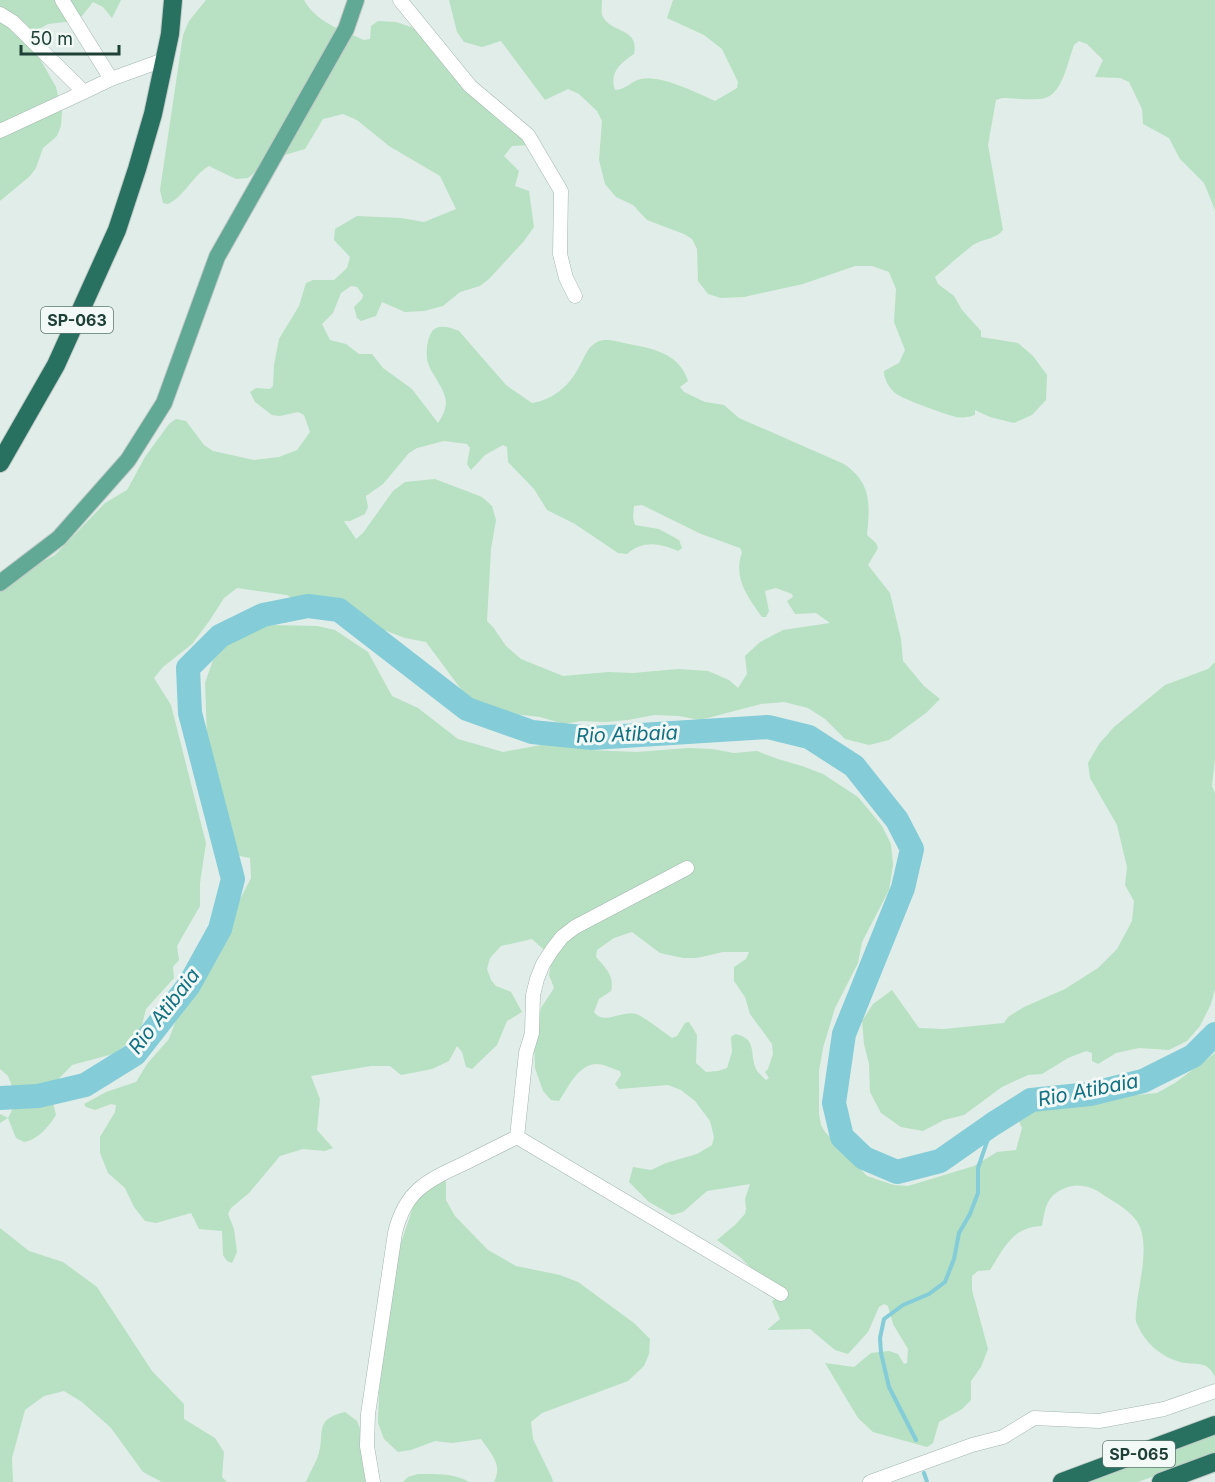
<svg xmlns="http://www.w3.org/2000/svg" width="1215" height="1482" font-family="Inter,sans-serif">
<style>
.green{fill:#b7e1c2;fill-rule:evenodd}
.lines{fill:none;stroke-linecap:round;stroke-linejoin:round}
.stream{stroke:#83ccd8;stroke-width:4}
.river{stroke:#83ccd8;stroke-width:24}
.minor-casing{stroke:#a3b6af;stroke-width:15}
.major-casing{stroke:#c0cac7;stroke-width:18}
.highway-casing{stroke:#c0cac7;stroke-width:20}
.minor{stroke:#fff;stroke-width:14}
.major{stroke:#61a895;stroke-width:16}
.highway{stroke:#287060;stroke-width:18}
.labels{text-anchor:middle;stroke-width:6;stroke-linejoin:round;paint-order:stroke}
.shield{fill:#f2f9f6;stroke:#5e7870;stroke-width:1.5}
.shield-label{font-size:16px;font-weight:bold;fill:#1f4037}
.water-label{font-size:20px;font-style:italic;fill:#137183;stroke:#f2f9f6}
</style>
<rect width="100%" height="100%" fill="#e1ede8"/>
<!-- green -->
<path class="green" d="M 0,0 L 121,0 L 112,18 L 103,7 L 93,2 L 82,16 L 74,21 L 48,24 L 30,34 L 32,45 L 56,87 L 62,112 L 61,126 L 57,136 L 43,148 L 36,168 L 30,176 L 0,201 Z
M 206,0 L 304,0 C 317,23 342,30 364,40 L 370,39 L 371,26 L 378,21 L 396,22 L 414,28 L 531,145 L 512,146 L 504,156 L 519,171 L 515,186 L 529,191 L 534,227 L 524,241 L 489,279 L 480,286 L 460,292 L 443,306 L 424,311 L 405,312 L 382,302 L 376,316 L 361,321 L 357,318 L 354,307 L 362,299 L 363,295 L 357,287 L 351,286 L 341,293 L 333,313 L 322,324 L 330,340 L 346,344 L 359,354 L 372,354 L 383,368 L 412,389 L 438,423 C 443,416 448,406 445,397 C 442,385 432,375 428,363 C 425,355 427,332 436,328 C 443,325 452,328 459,331 L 506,385 L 532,403 C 552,400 568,387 578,369 C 584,359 586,348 597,342 C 605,338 615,341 624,343 C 650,348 679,352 688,381 L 680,387 L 684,392 L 705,402 L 724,405 L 739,418 L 844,464 C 872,483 870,505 867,535 L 876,543 L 878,548 L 868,565 L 890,593 L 901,639 L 903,661 L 924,686 L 940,699 L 926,713 L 889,740 L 869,745 L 845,739 L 825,719 L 808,708 L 784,702 L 761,704 L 700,720 L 679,716 L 654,715 L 628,720 L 606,722 L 581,721 L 564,724 L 540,717 L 522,715 L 493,713 L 472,704 L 426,642 L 405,638 L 384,630 L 322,617 L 287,595 L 237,588 L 224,598 L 210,620 L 192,644 L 163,667 L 154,678 L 171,705 L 206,843 L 200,883 L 200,906 L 177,946 L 179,960 L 173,967 L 174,978 L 146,1009 L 141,1029 L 135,1038 L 113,1054 L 72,1065 L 54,1084 L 51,1094 L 56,1115 C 49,1126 38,1140 24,1142 L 16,1138 L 8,1118 L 0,1123 L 0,1114 L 8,1118 L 15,1104 L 15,1094 L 8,1076 L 0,1069 L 0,585 L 55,555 L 105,503 L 127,490 L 145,457 L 169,424 L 176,419 L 186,421 L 204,445 L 213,451 L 254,460 L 279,457 L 297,450 L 310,432 L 304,415 L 298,412 L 280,416 L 272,415 L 255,402 L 250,392 L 256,388 L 270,389 L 273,386 L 274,365 L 279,339 L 299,306 L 306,283 L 313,280 L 334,280 L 347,268 L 350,257 L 334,240 L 335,229 L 357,216 L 401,218 L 424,222 L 456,209 L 440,176 L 389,146 L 357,120 L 343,114 L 323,119 L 305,149 L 271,159 L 248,178 L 236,179 L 209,166 C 192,176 185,196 168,204 L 163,203 L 160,190 L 183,35 L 189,21 ZM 444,441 L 467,444 L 470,448 L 467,464 L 471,470 L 485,455 L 503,445 L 507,447 L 508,462 L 534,489 L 547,510 L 575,524 L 618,553 L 627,554 C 643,540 659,543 678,551 L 682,548 L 679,540 L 659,529 L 635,525 L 633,518 L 634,506 L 642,505 L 701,534 L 740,548 L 742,552 C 733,578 747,596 762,617 L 766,617 L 769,611 L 765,591 L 776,588 L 792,594 L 793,597 L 787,601 L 795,614 L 816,613 L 830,623 L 783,630 L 760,642 L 745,656 L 747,674 L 738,688 L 729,680 L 708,671 L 678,669 L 633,673 L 608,672 L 563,676 L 521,659 L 506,646 L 493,627 L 487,621 L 491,549 L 496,520 L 492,506 L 482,497 L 435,479 L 405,482 L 393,491 L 363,533 L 356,539 L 344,521 L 350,521 L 365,514 L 368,507 L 366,496 L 383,484 L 409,453 L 417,448 Z
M 449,0 L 602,0 C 602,4 601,11 602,15 C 610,34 640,27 634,54 C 620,63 609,73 615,90 C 626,90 631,81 641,79 C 659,74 698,93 715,101 L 737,88 L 738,82 L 722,49 L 704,35 L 667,18 L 673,0 L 1215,0 L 1215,210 L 1204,183 L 1180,159 L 1169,138 L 1143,124 L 1142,109 L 1129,82 L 1120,78 L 1095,77 L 1103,60 L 1087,44 L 1079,41 L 1074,45 C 1068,60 1063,93 1045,98 C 1034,101 1014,98 1002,98 L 996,100 L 988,145 L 1003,230 C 995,240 984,238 973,245 C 960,255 947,267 935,277 L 938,284 L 954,296 L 962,310 L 981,331 L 981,337 L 1018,343 L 1033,356 L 1047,375 L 1046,400 L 1032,415 L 1014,423 L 990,417 L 975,410 L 975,415 C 969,417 963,418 956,417 C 945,414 901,399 894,392 C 888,386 884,379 884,371 L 899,363 L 905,350 L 894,322 L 896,289 L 889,272 L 872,266 L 855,266 L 803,284 L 744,297 L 721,298 L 708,294 L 698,281 L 697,249 L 692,239 L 684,234 L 647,220 L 633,205 L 616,197 L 605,184 L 599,160 L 602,121 L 597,111 L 579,94 L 568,89 L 545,100 L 501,41 L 482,47 L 464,42 L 457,32 Z
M 272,625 L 317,626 L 335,630 L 368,652 L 392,696 L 418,708 L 458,739 L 503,752 L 547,744 L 566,747 L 581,746 L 588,750 L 637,752 L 688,748 L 712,749 L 734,753 L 757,751 L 778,759 L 802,766 L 823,774 L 858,797 L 882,826 L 891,844 L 893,865 L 889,890 L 862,942 L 858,963 L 835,1008 L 823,1048 L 819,1071 L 819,1114 L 821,1125 L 825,1132 L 867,1176 L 894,1185 L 908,1186 L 974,1166 L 997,1152 L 1016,1150 L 1022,1128 L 1018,1119 L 1031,1109 L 1051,1103 L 1116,1097 L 1136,1089 L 1137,1095 L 1157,1093 L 1175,1083 L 1215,1053 L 1215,1377 C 1207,1359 1195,1366 1180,1362 C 1160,1356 1145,1343 1137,1324 C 1134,1318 1137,1309 1137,1302 C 1140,1280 1149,1245 1139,1225 C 1133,1212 1116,1203 1105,1196 C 1092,1186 1077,1182 1063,1189 C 1046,1196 1045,1210 1042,1226 C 1012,1227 1004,1248 990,1270 L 978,1271 L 972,1276 L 972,1290 L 988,1349 L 981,1367 L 971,1381 L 971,1400 L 962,1409 L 939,1422 L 933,1443 L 927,1447 L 873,1432 L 858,1418 L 825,1363 L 854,1367 L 871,1353 L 889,1351 L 898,1354 L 904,1364 L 907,1363 L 908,1349 L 893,1324 L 888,1306 L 884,1304 L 879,1307 L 868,1332 L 848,1354 L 835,1350 L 810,1329 L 767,1330 L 780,1319 L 772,1301 L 776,1298 L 776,1293 L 741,1258 L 717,1240 L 735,1225 L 745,1214 L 746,1209 L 745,1199 L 750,1184 L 707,1191 L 683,1212 L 672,1215 L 649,1202 L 629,1182 L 633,1167 L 651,1170 L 666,1163 L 697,1154 L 712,1145 L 714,1137 L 710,1121 L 695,1101 L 681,1090 L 668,1085 L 619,1089 L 615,1084 L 621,1075 L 620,1071 C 613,1069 604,1064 597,1064 C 578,1064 568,1088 559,1101 L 551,1100 L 543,1091 L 535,1068 L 534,1040 L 541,1008 L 554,988 L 549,975 L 552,957 L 532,939 L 501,946 L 490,958 L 487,969 L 491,980 L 496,986 L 511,992 L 522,1012 L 507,1021 L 497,1045 L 472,1069 L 466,1067 L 462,1052 L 457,1046 L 449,1061 L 432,1069 L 401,1075 L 390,1066 L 371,1066 L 311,1076 L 320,1099 L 317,1130 L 333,1148 L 325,1151 L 303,1149 L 280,1156 L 249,1193 L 231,1208 L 228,1214 L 234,1229 L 237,1252 L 232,1263 L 227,1261 L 223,1255 L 222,1231 L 199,1229 L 191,1213 L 156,1223 L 145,1221 L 134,1207 L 125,1188 L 108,1173 L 100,1153 L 100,1137 L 115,1112 L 116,1105 L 111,1104 L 95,1110 L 86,1107 L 84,1104 L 106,1092 L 136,1082 L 147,1064 L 169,1039 L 182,1004 L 197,980 L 210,949 L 229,921 L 251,878 L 250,858 L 235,855 L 228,842 L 208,763 L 205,683 L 213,660 L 227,643 L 249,631 ZM 632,932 L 660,953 L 683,958 L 697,958 L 723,952 L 749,952 L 746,959 L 734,967 L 734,981 L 745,997 L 750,1014 L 772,1044 L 773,1054 L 768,1069 L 765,1072 L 769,1078 L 766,1080 C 763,1077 758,1073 756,1069 C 749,1053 758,1039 735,1034 L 731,1037 L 732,1052 L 727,1068 L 718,1071 L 706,1072 L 696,1063 L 697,1035 L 689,1022 L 685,1023 L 677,1036 L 672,1038 C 665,1033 643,1016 636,1014 C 622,1010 604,1026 594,1012 L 599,999 L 611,991 C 615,976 605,967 596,957 L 597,950 L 614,938 Z
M 1215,662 L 1215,759 L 1212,786 L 1215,793 L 1215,989 L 1211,1004 L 1200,1026 L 1187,1041 L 1169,1050 L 1139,1048 L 1116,1053 L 1098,1064 L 1092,1061 L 1092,1053 L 1086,1051 L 1068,1058 L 1042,1074 L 1028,1075 L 1002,1087 L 964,1115 L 944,1120 L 923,1131 L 901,1127 L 881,1113 L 870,1092 L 869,1064 L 864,1044 L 862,1021 L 873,1004 L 892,990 L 919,1028 L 944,1029 L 1004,1023 L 1008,1017 L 1024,1007 L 1065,989 L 1098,968 L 1117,949 L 1132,921 L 1134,901 L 1125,885 L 1127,867 L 1117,825 L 1090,778 L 1088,763 L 1099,744 L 1114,727 L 1165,685 L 1208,669 Z
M 443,1179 L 446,1182 L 446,1200 L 455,1216 L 488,1250 L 516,1266 L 560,1275 L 578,1282 L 634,1323 L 650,1339 L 649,1354 L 644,1366 L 628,1381 L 542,1413 L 531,1422 L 533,1439 L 552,1478 L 553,1482 L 494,1482 C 503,1464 491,1454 481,1439 L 452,1443 L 435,1441 L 411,1450 L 398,1452 L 384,1439 L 378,1423 L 379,1391 L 393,1280 L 401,1243 L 415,1201 L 429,1186 Z
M 0,1228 L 29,1251 L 63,1262 L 97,1287 L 152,1371 L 184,1404 L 184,1419 L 215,1438 L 224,1452 L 222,1477 L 227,1482 L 162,1482 L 143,1472 L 111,1428 L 82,1402 L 64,1391 L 44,1396 L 25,1410 L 12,1458 L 13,1482 L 0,1482 Z
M 345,1412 L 357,1421 L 363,1436 L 366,1482 L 306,1482 C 309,1473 315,1465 318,1456 C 326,1433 312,1420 345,1412 Z
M 1215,1435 L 1215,1454 L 1138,1482 L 1089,1482 Z
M 418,1474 C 434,1474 455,1473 469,1482 L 403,1482 L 408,1477 Z"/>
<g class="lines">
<!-- stream -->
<path class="stream" d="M 916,1440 L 889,1387 L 881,1353 L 880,1338 L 884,1319 L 903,1305 L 929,1294 L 945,1282 L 954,1259 L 959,1233 L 970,1214 L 978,1193 L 978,1168 L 993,1124
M 924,1473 L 927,1482"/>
<!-- river -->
<path class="river" d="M 0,1098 L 38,1096 L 85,1085 L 135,1054 L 189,985 L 220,929 L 233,879 L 190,713 L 188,668 L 220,636 L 263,615 L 308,606 L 339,610 L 467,709 L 532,732 L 592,738 L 768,727 L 809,737 L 854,766 L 897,820 L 912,849 L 903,888 L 844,1034 L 834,1103 L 842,1137 L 864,1158 L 897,1172 L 940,1161 L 993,1124 L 1031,1100 L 1090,1094 L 1143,1081 L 1193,1056 L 1215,1034"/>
<!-- minor casing -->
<g class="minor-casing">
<path id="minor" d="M 62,0 L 111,79 L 166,59
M 400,0 L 470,86 L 528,135 L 561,191 L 560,254 L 566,278 L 575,296
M 0,14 L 13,22 L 84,92 L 111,79
M 0,131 L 84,92
M 517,1137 L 526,1053 L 532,1033 L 533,995 L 537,979 L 543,964 L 552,950 L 562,937 L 575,927 L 687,868
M 517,1137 L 781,1294
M 373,1482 L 367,1446 L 368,1414 L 395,1233 C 405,1191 426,1181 463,1164 C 481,1155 499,1146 517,1137
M 870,1482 L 972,1445 L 1003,1437 L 1034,1418 L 1099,1421 L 1164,1409 L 1215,1391"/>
</g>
<!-- major casing -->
<g class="major-casing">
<path id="major" d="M 0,583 L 59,538 L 128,460 L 164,403 L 217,257 L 346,29 L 356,0"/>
</g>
<!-- highway casing -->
<g class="highway-casing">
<path id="highway" d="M 0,463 L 56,365 L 117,230 L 137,169 L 153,114 L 170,34 L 173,0
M 1062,1482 L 1215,1425
M 1161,1482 L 1215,1462"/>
</g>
<!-- minor -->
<use href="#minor" class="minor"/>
<!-- major -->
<use href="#major" class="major"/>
<!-- highway -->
<use href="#highway" class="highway"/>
</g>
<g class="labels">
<!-- shield labels -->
<g class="shield">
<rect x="41" y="307" width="72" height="26" rx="4.5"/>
<rect x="1103" y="1441" width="72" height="26" rx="4.5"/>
</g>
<g class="shield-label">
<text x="77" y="326">SP-063</text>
<text x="1139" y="1460">SP-065</text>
</g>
<!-- water labels -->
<g class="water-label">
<text transform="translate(627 734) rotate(-2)" y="7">Rio Atibaia</text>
<text transform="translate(164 1011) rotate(-52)" y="7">Rio Atibaia</text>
<text transform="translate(1088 1090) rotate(-11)" y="7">Rio Atibaia</text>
</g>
</g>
<!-- scale -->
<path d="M21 45v9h98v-9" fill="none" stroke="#1f4037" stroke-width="3"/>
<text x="30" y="45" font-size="18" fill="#1f4037" stroke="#f2f9f6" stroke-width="4.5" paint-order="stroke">50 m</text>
</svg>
